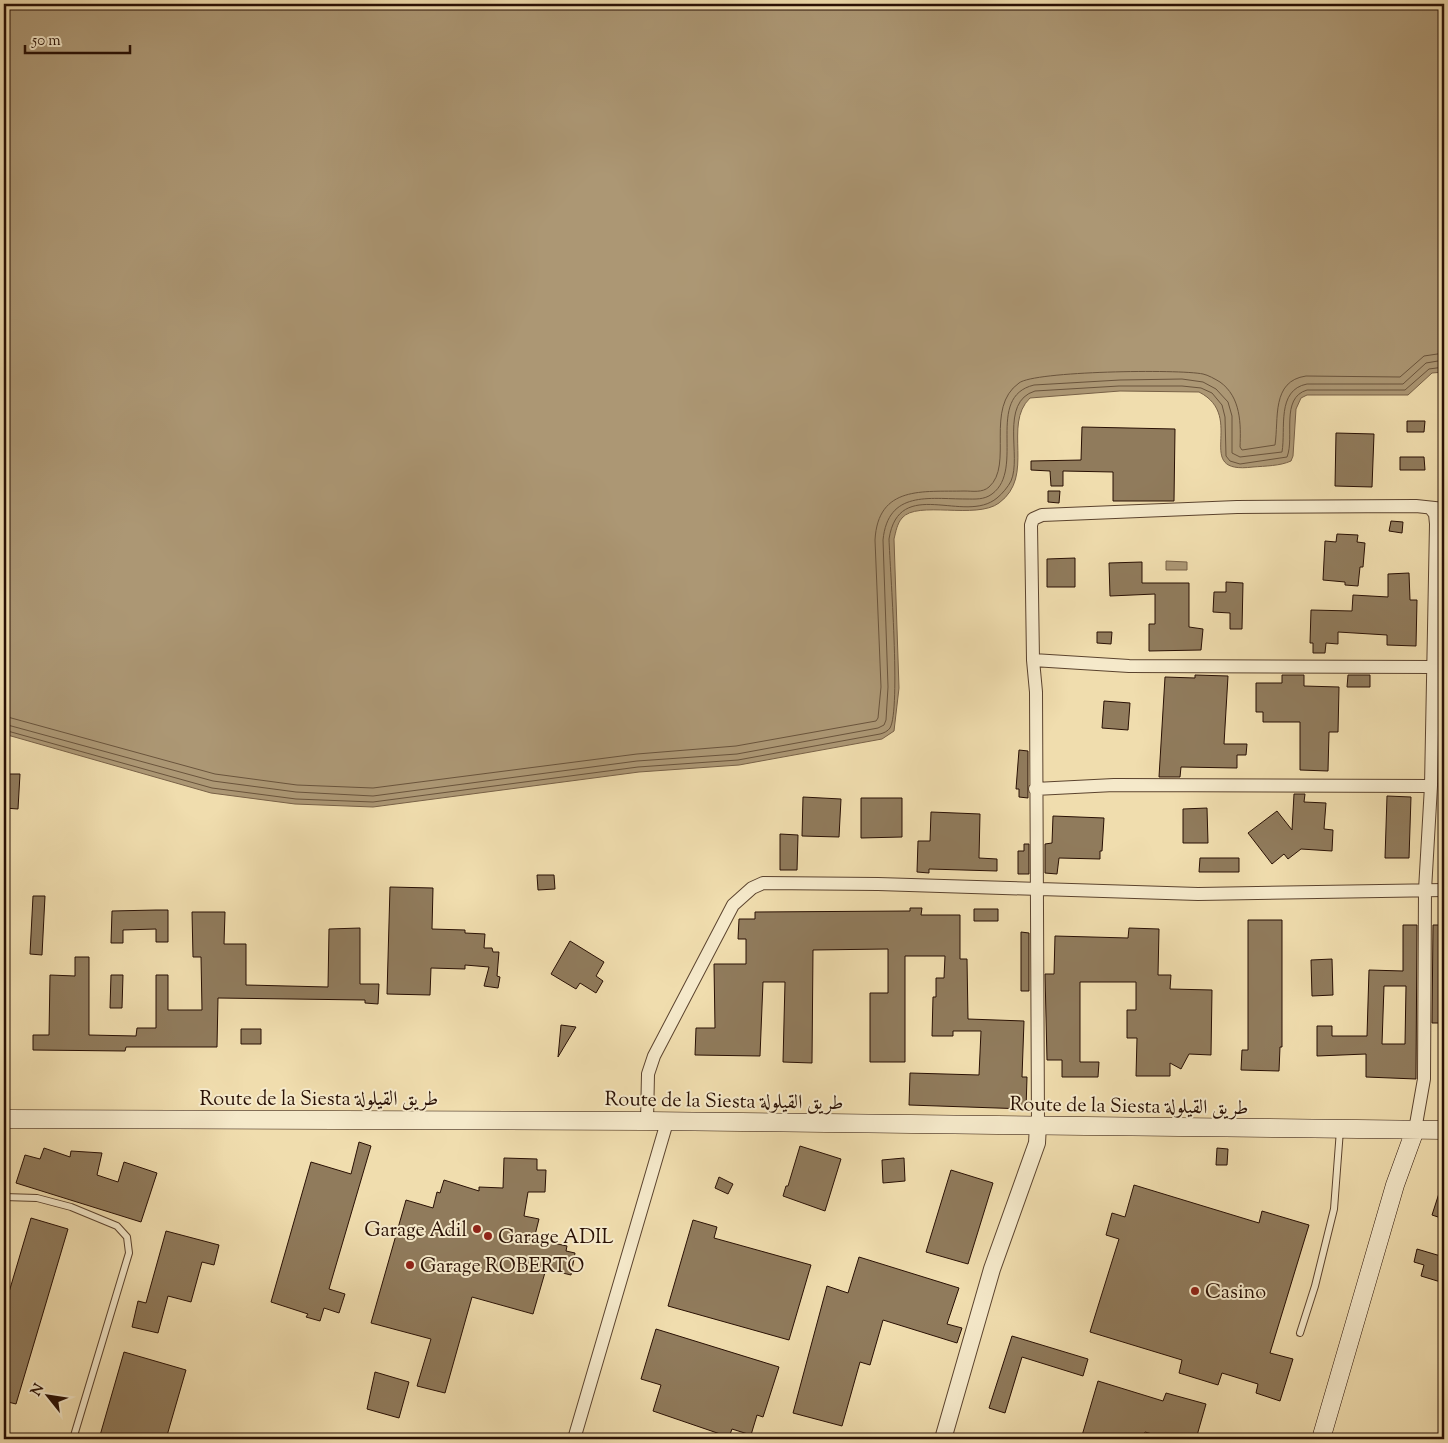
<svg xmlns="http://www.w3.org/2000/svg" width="1448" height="1443" font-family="'Sorts Mill Goudy',Amiri,serif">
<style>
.water{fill:#ac9774;stroke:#786147}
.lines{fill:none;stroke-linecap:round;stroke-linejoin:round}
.shore{stroke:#6a543c;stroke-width:1}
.building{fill:#907b5c;stroke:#291004;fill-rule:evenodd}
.service-casing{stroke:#5b432e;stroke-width:8}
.minor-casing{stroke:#5b432e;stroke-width:14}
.tertiary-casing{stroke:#5b432e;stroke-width:18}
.secondary-casing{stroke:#291004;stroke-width:19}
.service{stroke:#f5e9ca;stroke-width:6}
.minor{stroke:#f5e9ca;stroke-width:12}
.tertiary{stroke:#f5e9ca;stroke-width:16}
.secondary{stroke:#f5e9ca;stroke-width:18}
.poi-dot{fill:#8f2418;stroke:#f5e9ca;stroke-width:2}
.labels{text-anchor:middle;stroke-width:4;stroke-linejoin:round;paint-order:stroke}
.street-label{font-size:20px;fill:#291004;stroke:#f5e9ca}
.poi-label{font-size:20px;fill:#291004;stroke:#f5e9ca;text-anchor:start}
</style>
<rect width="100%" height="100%" fill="#f0ddae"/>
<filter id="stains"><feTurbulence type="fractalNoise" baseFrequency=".004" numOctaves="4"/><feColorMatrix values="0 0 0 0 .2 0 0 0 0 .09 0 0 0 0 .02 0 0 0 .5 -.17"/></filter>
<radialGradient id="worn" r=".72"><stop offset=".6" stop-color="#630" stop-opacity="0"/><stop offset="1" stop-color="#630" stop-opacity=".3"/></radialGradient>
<!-- water -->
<path class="water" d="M 4,4 L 1444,4 L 1444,372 L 1432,373 L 1408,395 L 1307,395 L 1301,398 L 1296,409 L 1293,456 L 1291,461 C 1280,466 1265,466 1253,467 C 1190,475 1248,417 1199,392 L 1120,391 L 1030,398 C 1002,425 1036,476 999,503 C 976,520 917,500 902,518 C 897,524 896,531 894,539 L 899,688 L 894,731 L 882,739 L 739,765 L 639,772 L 373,807 L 295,804 L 211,793 L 4,734 Z
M 1166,561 L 1187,562 L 1187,570 L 1166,570 Z"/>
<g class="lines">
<!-- shore -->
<path class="shore" d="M 4,716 L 215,774 L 297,785 L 373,788 L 637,754 L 736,746 L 876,721 L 878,718 L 881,687 L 875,540 C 878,485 923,492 964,491 C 973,491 982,493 989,487 C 1014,465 984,408 1019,383 C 1034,371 1179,369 1203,374 C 1208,375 1215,379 1220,382 C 1241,397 1241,424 1240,447 L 1242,450 L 1275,445 C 1279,419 1271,381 1306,376 L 1400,377 L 1424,356 L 1444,353
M 4,724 L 213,781 L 296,792 L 373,796 L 637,761 L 737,754 L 878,728 L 884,725 L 886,720 L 888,687 L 883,540 C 888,490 929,499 966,499 C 975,499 984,500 992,494 C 1026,469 984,397 1034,385 L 1120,380 L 1182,379 L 1203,382 L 1216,389 L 1228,402 L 1232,416 L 1232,453 L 1240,457 L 1282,452 C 1286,429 1276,390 1307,384 L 1403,384 L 1426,363 L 1444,360
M 4,730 L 212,788 L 296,799 L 373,802 L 638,767 L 738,760 L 880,734 C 884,733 888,731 890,728 C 901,709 890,570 889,539 C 899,475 965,525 997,498 C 1002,494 1008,487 1011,481 C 1022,457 999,402 1035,391 L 1119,386 L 1182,386 L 1201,388 L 1212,393 L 1222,405 L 1225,417 L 1226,456 L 1230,461 L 1240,464 L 1287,457 C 1295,437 1280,398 1307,390 L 1405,390 L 1429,369 L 1444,367"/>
</g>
<!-- building -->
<path class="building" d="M 1407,421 L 1425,421 L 1424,432 L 1407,432 Z
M 1082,427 L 1175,429 L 1174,501 L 1113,501 L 1113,472 L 1063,471 L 1063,486 L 1051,486 L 1050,471 L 1031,470 L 1031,461 L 1081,460 Z
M 1336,433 L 1374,434 L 1372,487 L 1335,486 Z
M 1400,457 L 1424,457 L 1425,470 L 1400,470 Z
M 1048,491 L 1060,491 L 1059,503 L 1048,502 Z
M 1391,521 L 1403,522 L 1402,533 L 1389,531 Z
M 1337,534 L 1358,535 L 1357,542 L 1365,543 L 1363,567 L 1360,567 L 1358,586 L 1345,585 L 1345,582 L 1323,580 L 1325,541 L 1336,542 Z
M 1075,558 L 1075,587 L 1047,587 L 1047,559 Z
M 1142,562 L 1142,583 L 1189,583 L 1189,627 L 1203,629 L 1201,650 L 1149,651 L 1149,624 L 1155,624 L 1155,594 L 1110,596 L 1109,563 Z
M 1409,573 L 1410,600 L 1417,600 L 1416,646 L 1387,645 L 1387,635 L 1338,632 L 1338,644 L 1326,643 L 1325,653 L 1313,653 L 1313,643 L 1310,643 L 1311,610 L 1352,611 L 1353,595 L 1388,597 L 1388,574 Z
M 1226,582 L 1243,583 L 1242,629 L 1230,629 L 1230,613 L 1213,612 L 1214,592 L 1226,592 Z
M 1097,632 L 1112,632 L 1111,644 L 1097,643 Z
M 1195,675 L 1228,676 L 1224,744 L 1247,744 L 1246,755 L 1237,755 L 1237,768 L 1181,767 L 1180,777 L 1159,777 L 1165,677 L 1195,678 Z
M 1282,675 L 1304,675 L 1304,686 L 1339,687 L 1338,732 L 1329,732 L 1328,771 L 1300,770 L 1300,722 L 1263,722 L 1263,712 L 1256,712 L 1256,683 L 1282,683 Z
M 1348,675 L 1370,675 L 1370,687 L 1347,687 Z
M 1104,701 L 1130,703 L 1128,730 L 1102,728 Z
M 1019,750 L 1028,751 L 1028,798 L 1019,797 L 1019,789 L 1016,789 Z
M 4,774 L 20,774 L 18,809 L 4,808 Z
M 1294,794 L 1305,794 L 1304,802 L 1326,803 L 1324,829 L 1333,830 L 1332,851 L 1301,849 L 1288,859 L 1284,854 L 1272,864 L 1248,833 L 1277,811 L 1292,830 Z
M 1387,796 L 1411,797 L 1409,858 L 1385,858 Z
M 803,797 L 841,799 L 839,837 L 802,836 Z
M 861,798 L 902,798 L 902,837 L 861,838 Z
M 1207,808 L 1208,843 L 1183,843 L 1183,809 Z
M 931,812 L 980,814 L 979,858 L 997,859 L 997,871 L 929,869 L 929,873 L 917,872 L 918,841 L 930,841 Z
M 1053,816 L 1104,818 L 1102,851 L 1100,851 L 1100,859 L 1059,858 L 1057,874 L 1045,873 L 1045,844 L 1052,843 Z
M 780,834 L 798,835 L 797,870 L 780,870 Z
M 1024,844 L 1029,844 L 1029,874 L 1018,874 L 1018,851 L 1024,851 Z
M 1200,858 L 1239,858 L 1239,872 L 1199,872 Z
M 537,875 L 554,875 L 555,889 L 538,890 Z
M 390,887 L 433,888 L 432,929 L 465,930 L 465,933 L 485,934 L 484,948 L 492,948 L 493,952 L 499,952 L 497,976 L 500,977 L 498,988 L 484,986 L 489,967 L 465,965 L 465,969 L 431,968 L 430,995 L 387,994 Z
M 33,896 L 45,896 L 42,955 L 30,954 Z
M 910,908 L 922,908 L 921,915 L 960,915 L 960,959 L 967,959 L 968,1019 L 1024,1021 L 1022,1077 L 1027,1077 L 1026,1109 L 909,1105 L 910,1073 L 979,1075 L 981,1031 L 953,1031 L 953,1036 L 932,1036 L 933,997 L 936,997 L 936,978 L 944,978 L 945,956 L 905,956 L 905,1062 L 870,1062 L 870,993 L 888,993 L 888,949 L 813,950 L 812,1063 L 783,1062 L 785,982 L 763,982 L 760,1056 L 695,1055 L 696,1028 L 715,1028 L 714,964 L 746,964 L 746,939 L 738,939 L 739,919 L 755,919 L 755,912 L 910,911 Z
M 974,909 L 998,909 L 998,921 L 974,921 Z
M 156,910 L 168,910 L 168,942 L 156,942 L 156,929 L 123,930 L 123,943 L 111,943 L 112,911 Z
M 192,912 L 225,912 L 224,944 L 246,944 L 246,985 L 328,987 L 329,929 L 360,928 L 360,984 L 379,984 L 378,1004 L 365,1003 L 365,1000 L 218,998 L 217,1047 L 126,1047 L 125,1051 L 33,1050 L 33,1035 L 49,1035 L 50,975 L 75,976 L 75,957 L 89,957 L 89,1035 L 136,1036 L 137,1028 L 156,1028 L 156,975 L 168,975 L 168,1010 L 202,1010 L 201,957 L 193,957 Z
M 1248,920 L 1282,920 L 1282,1047 L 1280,1047 L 1279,1071 L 1241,1070 L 1242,1050 L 1248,1050 Z
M 1403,925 L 1417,925 L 1416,1079 L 1366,1077 L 1366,1054 L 1317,1056 L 1317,1026 L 1332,1026 L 1332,1036 L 1367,1036 L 1369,970 L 1403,971 ZM 1384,986 L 1406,986 L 1405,1044 L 1382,1044 Z
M 1433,925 L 1444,925 L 1444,1023 L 1432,1023 Z
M 1129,928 L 1159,929 L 1158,975 L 1171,975 L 1170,989 L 1212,990 L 1211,1055 L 1189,1054 L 1181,1069 L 1170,1063 L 1170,1076 L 1136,1076 L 1137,1038 L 1127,1038 L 1127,1010 L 1136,1010 L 1136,982 L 1080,982 L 1080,1062 L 1099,1062 L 1098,1077 L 1062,1077 L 1062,1060 L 1047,1060 L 1045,974 L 1054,974 L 1055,936 L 1128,938 Z
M 1021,932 L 1029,933 L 1029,991 L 1021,991 Z
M 570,941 L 604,962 L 596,976 L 603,981 L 596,993 L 580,983 L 576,989 L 551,974 Z
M 1332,959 L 1333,995 L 1312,996 L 1311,960 Z
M 111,975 L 123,975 L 122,1008 L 110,1008 Z
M 561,1025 L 576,1027 L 558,1057 Z
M 241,1029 L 261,1029 L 261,1044 L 241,1044 Z
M 359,1142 L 371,1146 L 329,1289 L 345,1294 L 339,1313 L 324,1308 L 320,1321 L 306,1317 L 308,1314 L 271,1302 L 311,1162 L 351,1174 Z
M 800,1146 L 841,1159 L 825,1211 L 783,1196 L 786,1186 L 788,1186 Z
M 44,1148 L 70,1157 L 71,1151 L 102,1153 L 97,1175 L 118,1182 L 124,1162 L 157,1173 L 141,1222 L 16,1183 L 25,1155 L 40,1159 Z
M 1217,1148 L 1228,1149 L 1227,1165 L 1216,1165 Z
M 504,1158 L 537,1159 L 537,1170 L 546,1170 L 545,1192 L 528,1192 L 524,1216 L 539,1219 L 534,1239 L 567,1246 L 566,1251 L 575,1253 L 571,1275 L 546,1269 L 533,1314 L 472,1297 L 445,1393 L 417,1386 L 431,1339 L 371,1323 L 406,1200 L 433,1208 L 437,1192 L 440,1193 L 444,1180 L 479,1191 L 479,1187 L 503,1188 Z
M 904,1158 L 905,1181 L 883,1183 L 882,1160 Z
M 951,1170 L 993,1183 L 968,1264 L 926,1252 Z
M 719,1177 L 733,1184 L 728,1194 L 715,1188 Z
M 1442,1184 L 1444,1185 L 1444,1219 L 1432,1215 Z
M 1134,1185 L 1259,1223 L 1262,1211 L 1309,1225 L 1270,1353 L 1293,1359 L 1280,1401 L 1256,1393 L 1258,1384 L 1222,1373 L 1218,1385 L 1179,1373 L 1182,1360 L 1090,1332 L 1119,1239 L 1106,1235 L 1112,1213 L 1125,1217 Z
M 31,1218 L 68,1229 L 16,1404 L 4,1401 L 4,1309 Z
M 693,1220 L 717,1227 L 714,1238 L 811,1265 L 789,1340 L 668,1306 Z
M 166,1231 L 219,1245 L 214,1265 L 202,1262 L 191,1302 L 168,1296 L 158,1333 L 132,1327 L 138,1301 L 146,1303 Z
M 1417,1249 L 1444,1257 L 1444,1283 L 1421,1276 L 1424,1265 L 1414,1262 Z
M 859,1257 L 959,1288 L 947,1324 L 962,1328 L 957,1343 L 883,1320 L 870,1365 L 860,1362 L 842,1426 L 793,1413 L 827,1286 L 848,1293 Z
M 656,1329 L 779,1367 L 763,1417 L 757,1415 L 751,1435 L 732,1429 L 729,1437 L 653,1411 L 661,1385 L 641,1379 Z
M 1012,1336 L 1088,1359 L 1083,1376 L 1022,1357 L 1005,1413 L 989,1408 Z
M 124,1352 L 186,1370 L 166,1439 L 99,1439 Z
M 375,1372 L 409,1382 L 399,1418 L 367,1409 Z
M 1098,1381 L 1163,1401 L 1166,1393 L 1206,1404 L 1196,1439 L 1171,1439 L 1145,1432 L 1142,1439 L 1081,1439 Z"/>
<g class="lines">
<!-- service casing -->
<g class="service-casing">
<path id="service" d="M 4,1197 L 37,1198 L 71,1207 L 117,1226 L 127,1237 L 129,1253 L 73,1439
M 1300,1333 L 1315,1286 L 1334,1209 L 1340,1130"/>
</g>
<!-- minor casing -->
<g class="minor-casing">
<path id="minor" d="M 1033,660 L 1129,666 L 1434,667
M 1035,789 L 1114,785 L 1431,786
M 647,1121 L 648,1074 L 654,1056 L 733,905 L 752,888 L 763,883 L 878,884 L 1198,894 L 1444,890
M 1038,1125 L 1036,692 L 1033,660 L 1031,525 L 1033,519 L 1042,515 L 1237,507 L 1416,506 L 1444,509
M 1415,1130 L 1424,1079 L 1425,890 L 1431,786 L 1436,524 L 1435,514 L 1431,509
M 574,1439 L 667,1122"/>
</g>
<!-- tertiary casing -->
<g class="tertiary-casing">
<path id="tertiary" d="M 943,1439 L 992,1269 L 1037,1143 L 1038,1125"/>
</g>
<!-- secondary casing -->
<g class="secondary-casing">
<path id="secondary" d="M 4,1119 L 647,1121 L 1444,1130
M 1321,1439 L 1395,1185 L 1415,1130"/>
</g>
<!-- service -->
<use href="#service" class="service"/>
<!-- minor -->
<use href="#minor" class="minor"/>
<!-- tertiary -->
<use href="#tertiary" class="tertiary"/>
<!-- secondary -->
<use href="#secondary" class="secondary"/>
</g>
<!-- markers -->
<g class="poi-dot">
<circle cx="477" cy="1229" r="5"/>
<circle cx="488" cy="1236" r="5"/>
<circle cx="410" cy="1265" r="5"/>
<circle cx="1195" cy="1291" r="5"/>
</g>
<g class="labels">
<!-- street labels -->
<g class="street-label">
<text x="319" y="1105">Route de la Siesta طريق القيلولة</text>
<text transform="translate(724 1100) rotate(1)" y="7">Route de la Siesta طريق القيلولة</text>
<text transform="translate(1129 1105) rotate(1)" y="7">Route de la Siesta طريق القيلولة</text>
</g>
<!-- poi labels -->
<g class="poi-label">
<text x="467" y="1236" text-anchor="end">Garage Adil</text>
<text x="498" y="1243">Garage ADIL</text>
<text x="420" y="1272">Garage ROBERTO</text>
<text x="1205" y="1298">Casino</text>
</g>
</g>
<!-- margin -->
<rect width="1448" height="1443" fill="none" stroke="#f0ddae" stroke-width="20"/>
<rect x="5" y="5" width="1438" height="1433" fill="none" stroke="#291004" stroke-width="2.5"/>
<rect x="10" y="10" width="1428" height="1423" fill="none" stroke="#291004"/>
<!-- north arrow -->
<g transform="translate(48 1396) rotate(300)" stroke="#f5e9ca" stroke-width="4" paint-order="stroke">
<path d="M0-4L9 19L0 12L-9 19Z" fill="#291004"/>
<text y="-8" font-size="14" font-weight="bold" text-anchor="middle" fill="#291004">N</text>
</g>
<!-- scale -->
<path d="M25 45v8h105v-8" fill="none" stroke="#291004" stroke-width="2.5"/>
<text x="32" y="45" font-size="15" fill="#291004" stroke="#f5e9ca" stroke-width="4" paint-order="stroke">50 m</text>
<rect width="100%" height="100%" filter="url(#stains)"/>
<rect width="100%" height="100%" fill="url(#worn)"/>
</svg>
